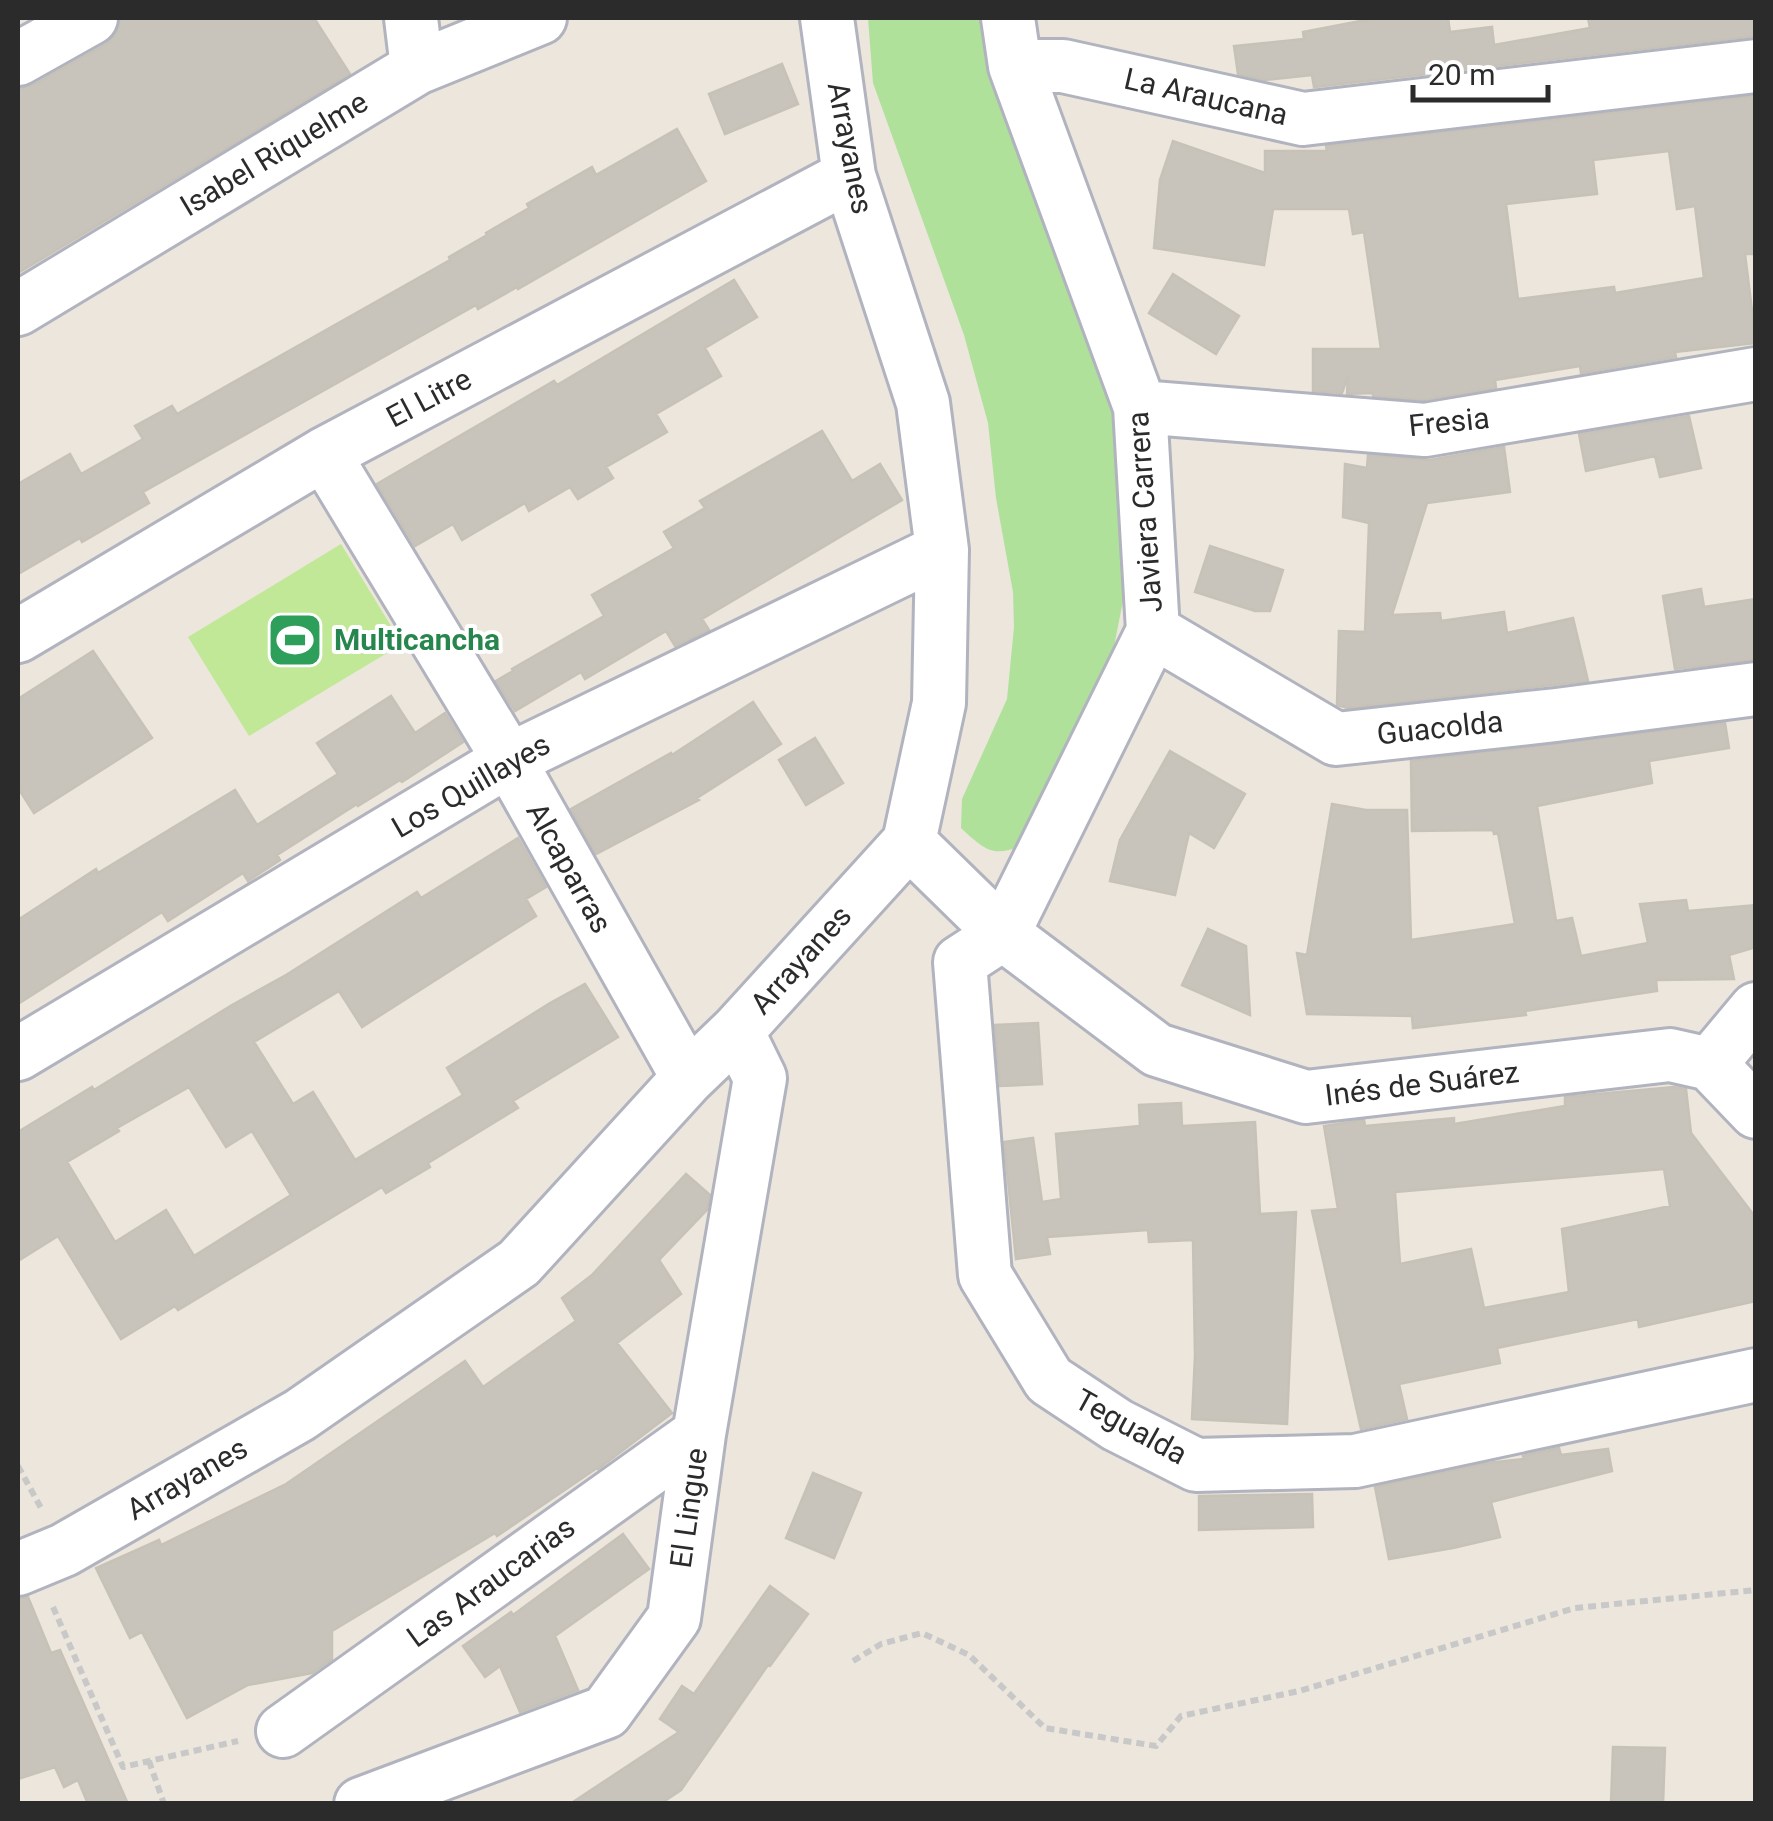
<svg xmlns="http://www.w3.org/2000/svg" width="1773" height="1821" font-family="Roboto,sans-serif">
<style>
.green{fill:#afe19b}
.pitch{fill:#c1e897}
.building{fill:#c8c4bb;stroke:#c7c2b7;stroke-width:2.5;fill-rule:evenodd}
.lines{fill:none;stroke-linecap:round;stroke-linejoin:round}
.minor-casing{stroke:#b1b3be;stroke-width:58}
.path{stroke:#c8c8c8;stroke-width:6;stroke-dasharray:8 5;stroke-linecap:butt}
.minor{stroke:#fff;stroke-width:52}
.labels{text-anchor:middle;stroke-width:8;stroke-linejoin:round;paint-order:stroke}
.street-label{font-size:30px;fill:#2b2b2b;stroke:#fff}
.leisure-label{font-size:30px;font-weight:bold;fill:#27864d;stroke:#fff;text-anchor:start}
</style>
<rect width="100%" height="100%" fill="#ece6dd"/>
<!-- green -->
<path class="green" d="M 868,18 L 981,18 L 1002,100 L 1114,390 L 1131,560 L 1109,672 L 1032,842 C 995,857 990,855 961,828 L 962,799 L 1007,699 L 1014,627 L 1013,592 L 996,498 L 988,423 L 964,335 L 873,83 Z"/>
<!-- pitch -->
<path class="pitch" d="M 341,544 L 402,644 L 249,736 L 188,637 Z"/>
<!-- building -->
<path class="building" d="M 121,18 L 314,18 L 350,74 L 18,273 L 18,89 L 33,85 L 106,44 L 117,32 Z
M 1376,18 L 1448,18 L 1450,32 L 1492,27 L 1494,45 L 1590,28 L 1588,18 L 1756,18 L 1756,36 L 1314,87 L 1312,75 L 1265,80 L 1238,74 L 1234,46 L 1304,39 L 1303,32 Z
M 782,64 L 798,104 L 725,134 L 709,94 Z
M 1756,96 L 1756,254 L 1745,254 L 1756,343 L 1675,352 L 1676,357 L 1581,373 L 1580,366 L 1495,380 L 1496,388 L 1424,400 L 1373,396 L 1373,393 L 1347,394 L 1348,376 L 1342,393 L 1313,391 L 1313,349 L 1381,349 L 1364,232 L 1353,234 L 1349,209 L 1273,209 L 1264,265 L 1154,248 L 1160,180 L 1173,141 L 1265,173 L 1265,151 L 1327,151 L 1326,146 ZM 1669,151 L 1677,209 L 1695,206 L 1704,278 L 1615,293 L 1614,287 L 1518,299 L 1506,204 L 1597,194 L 1593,160 Z
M 677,129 L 706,181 L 518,289 L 517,287 L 478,309 L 476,305 L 143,492 L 149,503 L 82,542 L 80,538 L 18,574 L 18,484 L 70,454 L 81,474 L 143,439 L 135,426 L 172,406 L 177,414 L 450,260 L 449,257 L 487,235 L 486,233 L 529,208 L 527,204 L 592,167 L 596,175 Z
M 1173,274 L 1239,316 L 1216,354 L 1149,313 Z
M 734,280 L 757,317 L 705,348 L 721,376 L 656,414 L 667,432 L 606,467 L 613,478 L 578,499 L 570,487 L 529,511 L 525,503 L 462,540 L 453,524 L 415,546 L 377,484 L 554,381 L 557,385 Z
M 1689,416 L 1701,468 L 1660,477 L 1655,456 L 1586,471 L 1579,434 Z
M 822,431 L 852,481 L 880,464 L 902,500 L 702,619 L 709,630 L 675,646 L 666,631 L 585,679 L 581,672 L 515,711 L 496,681 L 513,671 L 512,669 L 604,616 L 592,595 L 674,548 L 664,532 L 705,508 L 700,501 Z
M 1504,447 L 1510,492 L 1427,503 L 1392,615 L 1440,613 L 1441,621 L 1504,612 L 1507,633 L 1573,618 L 1588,681 L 1348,708 L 1337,705 L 1339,631 L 1365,632 L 1369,523 L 1343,517 L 1345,464 L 1367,468 L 1368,455 L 1430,460 Z
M 1210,546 L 1283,570 L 1270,611 L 1255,611 L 1195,592 Z
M 1701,589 L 1704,607 L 1756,599 L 1756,660 L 1675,669 L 1663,596 Z
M 93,651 L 152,738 L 34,813 L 18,788 L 18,699 Z
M 391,696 L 415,733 L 445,713 L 463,742 L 402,782 L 400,780 L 358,806 L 357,804 L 277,855 L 280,860 L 248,881 L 243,873 L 168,921 L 162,912 L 18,1004 L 18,920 L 96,869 L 98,873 L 235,790 L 257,825 L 338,774 L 317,743 Z
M 753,702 L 781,744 L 697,798 L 699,800 L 596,854 L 571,809 L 671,753 L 672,755 Z
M 1725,723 L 1729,748 L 1649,761 L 1652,783 L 1537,806 L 1556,921 L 1572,918 L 1581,956 L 1648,943 L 1640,904 L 1686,900 L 1688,911 L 1756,905 L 1756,947 L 1729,955 L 1734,979 L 1656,980 L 1657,991 L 1525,1011 L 1526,1015 L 1413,1028 L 1412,1016 L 1307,1014 L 1297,953 L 1307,955 L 1332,804 L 1366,810 L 1407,810 L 1411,940 L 1515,924 L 1498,833 L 1494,834 L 1493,830 L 1412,831 L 1411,761 Z
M 815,738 L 843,783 L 806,805 L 779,760 Z
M 1170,751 L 1245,794 L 1214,848 L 1189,833 L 1175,895 L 1110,881 L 1120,840 Z
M 518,838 L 546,887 L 526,899 L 536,916 L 362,1027 L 339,991 L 254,1042 L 293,1104 L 313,1092 L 355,1160 L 463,1095 L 447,1068 L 550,1003 L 585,984 L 618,1037 L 513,1101 L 518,1108 L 428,1163 L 430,1167 L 386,1193 L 382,1187 L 178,1310 L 175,1306 L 121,1339 L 58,1236 L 18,1261 L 18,1132 L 92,1087 L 94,1090 L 232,1005 L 286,975 L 417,892 L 421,898 ZM 189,1087 L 226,1147 L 252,1131 L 291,1195 L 194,1256 L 166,1210 L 115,1242 L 67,1162 L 119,1131 L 117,1128 Z
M 1208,929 L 1246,946 L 1250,1015 L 1182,985 Z
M 1038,1023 L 1042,1084 L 1000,1086 L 995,1025 Z
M 1674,1087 L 1686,1089 L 1691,1133 L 1756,1218 L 1756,1301 L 1639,1327 L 1638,1319 L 1497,1348 L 1500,1363 L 1399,1384 L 1407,1419 L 1361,1429 L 1312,1211 L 1338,1209 L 1324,1126 L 1364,1120 L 1365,1126 L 1454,1118 L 1454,1124 L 1565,1106 L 1565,1097 ZM 1664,1169 L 1670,1206 L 1562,1229 L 1569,1292 L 1484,1308 L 1471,1249 L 1400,1264 L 1395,1192 Z
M 1181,1103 L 1182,1126 L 1255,1122 L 1260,1214 L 1296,1212 L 1287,1424 L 1192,1419 L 1195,1356 L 1193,1240 L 1149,1242 L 1148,1230 L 1047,1237 L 1050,1254 L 1016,1259 L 1004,1142 L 1033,1138 L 1042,1202 L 1061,1199 L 1056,1134 L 1140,1126 L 1139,1105 Z
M 686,1174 L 710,1195 L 707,1210 L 659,1260 L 681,1294 L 617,1343 L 672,1413 L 598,1469 L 597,1468 L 497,1536 L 495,1533 L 332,1631 L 332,1659 L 312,1673 L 248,1685 L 187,1718 L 142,1632 L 130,1638 L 96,1568 L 159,1540 L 161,1545 L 286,1484 L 465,1361 L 483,1387 L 576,1321 L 562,1298 L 592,1275 Z
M 1559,1448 L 1561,1455 L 1608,1449 L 1612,1471 L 1491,1502 L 1500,1537 L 1453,1548 L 1389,1559 L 1375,1487 L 1487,1463 L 1524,1459 L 1523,1456 Z
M 813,1473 L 861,1493 L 834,1558 L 786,1538 Z
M 1312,1494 L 1313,1527 L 1199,1530 L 1199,1496 Z
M 623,1534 L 649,1569 L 555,1636 L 578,1690 L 520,1712 L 500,1666 L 485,1677 L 463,1646 L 511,1612 L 513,1615 Z
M 770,1586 L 808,1614 L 770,1666 L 768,1665 L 681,1790 L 660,1804 L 570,1804 L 679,1732 L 660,1719 L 682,1686 L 694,1694 Z
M 28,1597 L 51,1653 L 60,1650 L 128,1804 L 88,1804 L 78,1780 L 64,1787 L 55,1767 L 18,1779 L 18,1598 Z
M 1613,1747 L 1665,1748 L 1663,1804 L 1611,1804 Z"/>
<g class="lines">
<!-- minor casing -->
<g class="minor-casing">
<path id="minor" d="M 411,18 L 417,68
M 1008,18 L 1015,66 L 1140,407 L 1153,631 L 1003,934 L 960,962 L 985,1275 L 1049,1380 L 1117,1425 L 1196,1465 L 1355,1461 L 1756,1375
M 18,59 L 91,18
M 1015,66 L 1063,66 L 1303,119 L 1756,66
M 18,309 L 417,68 L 540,18
M 1140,407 L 1425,430 L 1756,374
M 324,454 L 509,760 L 688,1078
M 1153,631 L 1336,739 L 1556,715 L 1756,689
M 18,636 L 324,454 L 849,176
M 909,842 L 1003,934 L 1157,1050 L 1306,1097 L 1670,1055 L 1710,1064 L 1756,1112
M 18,1054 L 509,760 L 942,550
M 1710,1064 L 1756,1009
M 18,1569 L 64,1550 L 300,1415 L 519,1263 L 688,1078 L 737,1031 L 909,842 L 939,703 L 942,550 L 923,403 L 849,176 L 827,18
M 283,1731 L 699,1434
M 361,1804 L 606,1712 L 674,1618 L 699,1434 L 760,1078 L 737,1031"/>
</g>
<!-- path -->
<path class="path" d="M 18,1466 L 41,1508
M 53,1607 L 123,1767 L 238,1741
M 853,1661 L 881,1644 L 922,1633 L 969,1655 L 1045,1728 L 1156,1746 L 1181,1716 L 1299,1691 L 1575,1608 L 1756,1590
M 149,1761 L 164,1804"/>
<!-- minor -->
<use href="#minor" class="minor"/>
</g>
<!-- icons -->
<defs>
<g id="stadium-square" transform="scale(2.875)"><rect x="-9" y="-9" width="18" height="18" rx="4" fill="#2e9e5b" stroke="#fff"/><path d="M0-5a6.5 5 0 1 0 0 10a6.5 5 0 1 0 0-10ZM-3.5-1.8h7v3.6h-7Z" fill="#fff"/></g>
</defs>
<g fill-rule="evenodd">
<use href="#stadium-square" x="295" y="640"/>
</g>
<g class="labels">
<!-- street labels -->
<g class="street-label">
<text transform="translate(1206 97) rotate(13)" y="10">La Araucana</text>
<text transform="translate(850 148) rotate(79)" y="10">Arrayanes</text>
<text transform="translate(274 154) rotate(-31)" y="10">Isabel Riquelme</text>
<text transform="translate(429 398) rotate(-28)" y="10">El Litre</text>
<text transform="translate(1449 422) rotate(-6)" y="10">Fresia</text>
<text transform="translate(1145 512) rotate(-94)" y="10">Javiera Carrera</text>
<text transform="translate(1440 728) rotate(-6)" y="10">Guacolda</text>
<text transform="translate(471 786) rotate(-30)" y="10">Los Quillayes</text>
<text transform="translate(569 868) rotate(61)" y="10">Alcaparras</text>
<text transform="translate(801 960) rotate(-48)" y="10">Arrayanes</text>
<text transform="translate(1422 1084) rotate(-7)" y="10">Inés de Suárez</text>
<text transform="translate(1131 1427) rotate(29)" y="10">Tegualda</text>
<text transform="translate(187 1479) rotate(-30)" y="10">Arrayanes</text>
<text transform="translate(689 1508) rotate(-82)" y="10">El Lingue</text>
<text transform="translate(491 1582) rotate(-36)" y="10">Las Araucarias</text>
</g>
<!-- leisure labels -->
<g class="leisure-label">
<text x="334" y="650">Multicancha</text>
</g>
</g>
<!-- border -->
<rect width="1773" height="1821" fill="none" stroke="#2b2b2b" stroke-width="40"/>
<!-- scale -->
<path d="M1413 85v15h135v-15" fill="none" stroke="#2b2b2b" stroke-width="5"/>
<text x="1428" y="85" font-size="30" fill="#2b2b2b" stroke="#ffffff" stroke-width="8" paint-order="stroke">20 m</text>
</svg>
